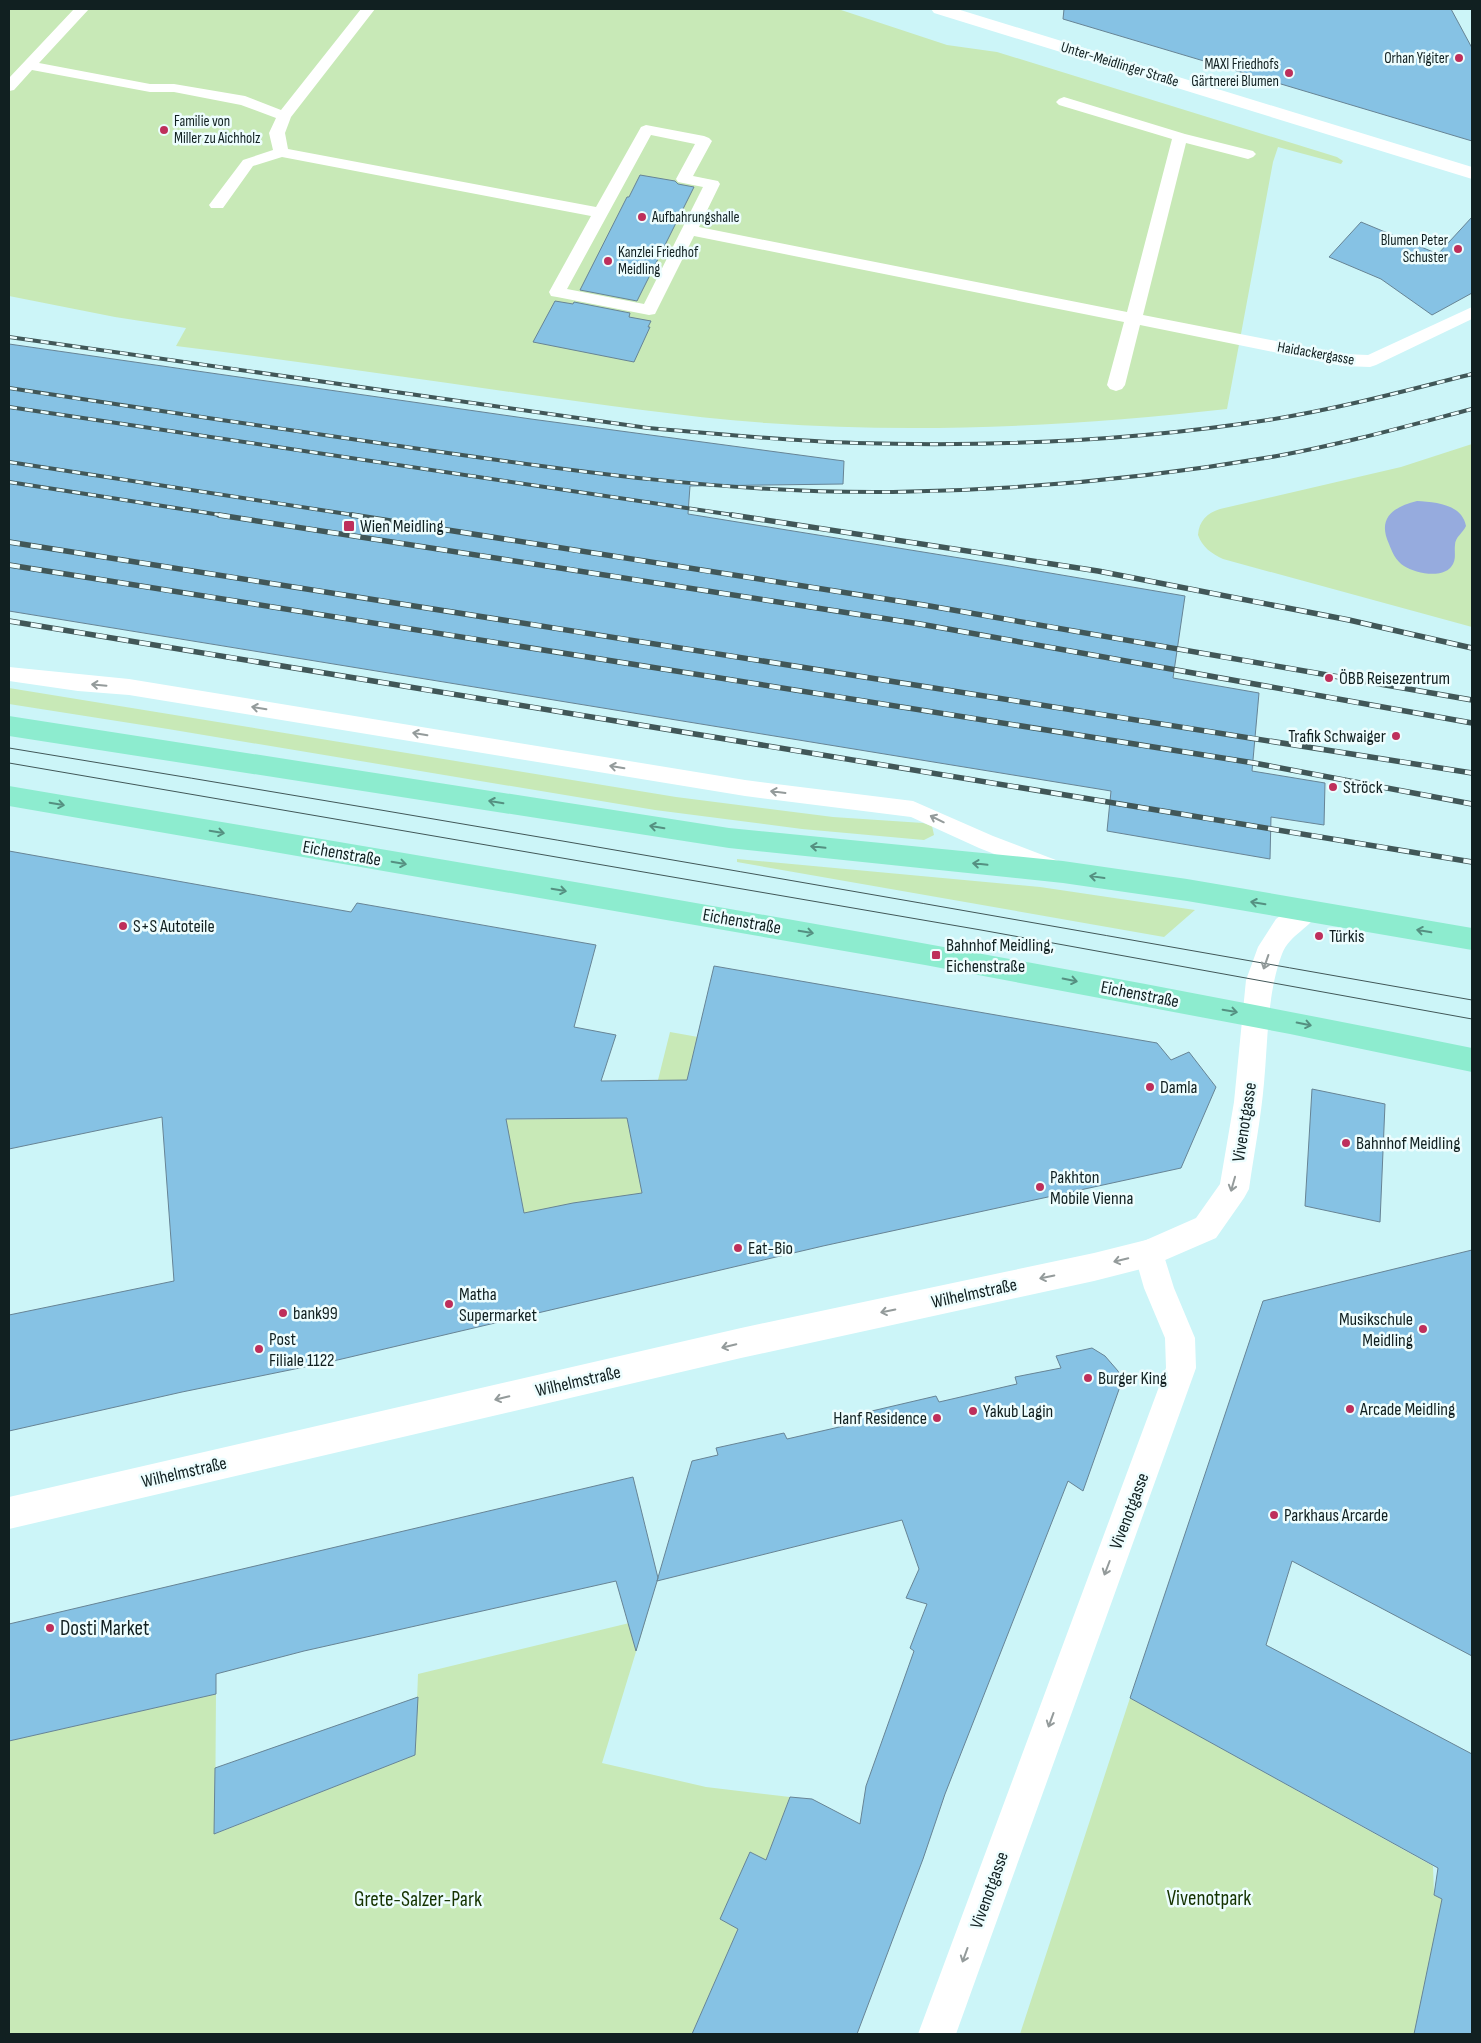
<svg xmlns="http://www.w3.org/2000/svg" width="1481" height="2043" font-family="'Sofia Sans Condensed',sans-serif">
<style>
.green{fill:#c8e9b7}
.water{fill:#96abde}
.building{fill:#86c2e4;stroke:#678495;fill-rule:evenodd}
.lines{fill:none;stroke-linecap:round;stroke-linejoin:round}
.service{fill:#fff;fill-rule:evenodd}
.minor{fill:#fff;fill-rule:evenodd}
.tertiary{fill:#fff;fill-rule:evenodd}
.primary{fill:#8deccf;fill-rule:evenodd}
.tram{stroke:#415758;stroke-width:1}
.rail-far1-casing{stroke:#415758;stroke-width:4}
.rail-casing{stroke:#415758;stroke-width:5.5}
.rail-far1{stroke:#edfdfe;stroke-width:2.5;stroke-dasharray:8;stroke-linecap:butt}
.rail{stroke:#edfdfe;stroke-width:4;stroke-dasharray:11;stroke-linecap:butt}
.oneway{stroke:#949b9b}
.oneway2{stroke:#559081}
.poi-dot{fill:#be2f5b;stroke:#edfdfe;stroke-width:2}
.labels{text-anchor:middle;stroke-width:5;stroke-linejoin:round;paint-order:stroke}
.far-poi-label{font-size:15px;fill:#112021;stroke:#edfdfe;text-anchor:end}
.far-street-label{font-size:15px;fill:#112021;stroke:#edfdfe}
.poi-label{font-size:18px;fill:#112021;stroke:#edfdfe;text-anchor:start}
.street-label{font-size:18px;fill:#112021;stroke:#edfdfe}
.near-poi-label{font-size:21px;fill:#112021;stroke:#edfdfe;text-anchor:start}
.near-park-label{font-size:21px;fill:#153300;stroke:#edfdfe}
</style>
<rect width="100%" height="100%" fill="#ccf5f8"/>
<!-- green -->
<path class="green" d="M 9,9 L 838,9 L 947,45 L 997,52 L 1337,157 L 1343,161 L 1341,164 L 1278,147 L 1273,162 L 1227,409 C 1075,426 920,434 766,423 C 683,417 600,404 518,393 C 404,377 290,360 176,346 L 186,328 L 115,317 L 9,296 Z
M 1472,444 L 1472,627 L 1223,559 C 1212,554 1202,547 1198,535 C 1199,521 1207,513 1220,509 L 1401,467 Z
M 9,688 L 676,797 L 833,817 L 923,823 L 932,826 L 934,835 L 924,840 L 802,829 L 655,810 L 168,729 L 9,704 Z
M 737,859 L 1040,887 L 1195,910 L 1164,937 L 737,862 Z
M 670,1032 L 698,1037 L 687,1080 L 658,1080 Z
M 627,1118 L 644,1196 L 617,1197 L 538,1210 L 526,1223 L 513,1158 L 463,1120 Z
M 646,1619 L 602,1763 L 706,1787 L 790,1797 L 766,1860 L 750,1852 L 720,1919 L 738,1929 L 692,2034 L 9,2034 L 9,1741 L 216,1694 L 215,1834 L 415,1755 L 418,1674 Z
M 1130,1698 L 1433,1866 L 1434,1895 L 1443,1899 L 1414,2034 L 1020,2034 Z"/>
<!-- water -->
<path class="water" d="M 1417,501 C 1435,502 1462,504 1466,526 C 1463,533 1455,537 1455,545 C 1454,553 1457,560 1451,567 C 1441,579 1415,573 1404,566 C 1396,561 1392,552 1389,544 C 1377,518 1393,507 1417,501 Z"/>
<!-- building -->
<path class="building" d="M 1064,9 L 1451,9 L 1472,48 L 1472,141 L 1063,19 Z
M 640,175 L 675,181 L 678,184 L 694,187 L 637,301 L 580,290 L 627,197 L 629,197 Z
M 1472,217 L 1472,293 L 1432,315 L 1381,279 L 1329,257 L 1361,222 L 1438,254 Z
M 555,301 L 573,304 L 574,302 L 630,313 L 629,317 L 651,321 L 648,327 L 650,327 L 634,362 L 533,342 Z
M 9,344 L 531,419 L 844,461 L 843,484 L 690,486 L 688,514 L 997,564 L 1185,596 L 1173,678 L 1259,693 L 1252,771 L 1325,783 L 1324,825 L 1271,817 L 1270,859 L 1107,831 L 1111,791 L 9,611 Z
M 9,851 L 351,912 L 357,903 L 596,945 L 574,1027 L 616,1035 L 601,1081 L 687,1080 L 714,966 L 1157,1043 L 1171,1060 L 1189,1052 L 1216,1087 L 1181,1168 L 823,1246 L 329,1362 L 182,1392 L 9,1431 L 9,1315 L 174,1281 L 162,1117 L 9,1149 ZM 627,1118 L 642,1193 L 573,1203 L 524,1213 L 506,1119 Z
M 1312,1089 L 1385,1104 L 1380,1222 L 1305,1206 Z
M 1472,1250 L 1472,1656 L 1292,1561 L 1266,1645 L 1472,1754 L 1472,2034 L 1414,2034 L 1442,1899 L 1434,1895 L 1438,1868 L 1130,1698 L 1263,1301 Z
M 1092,1348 L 1105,1356 L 1118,1371 L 1122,1381 L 1083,1491 L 1068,1481 L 945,1794 L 923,1859 L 857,2034 L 692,2034 L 738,1929 L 720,1919 L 750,1852 L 766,1860 L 790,1797 L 812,1799 L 860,1824 L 866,1786 L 914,1651 L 910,1648 L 927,1604 L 906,1598 L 919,1569 L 902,1520 L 657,1581 L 692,1461 L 718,1455 L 716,1448 L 784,1433 L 787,1439 L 861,1422 L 859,1414 L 936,1396 L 939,1402 L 1017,1384 L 1015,1377 L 1061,1368 L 1056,1356 Z
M 633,1477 L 658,1578 L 636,1651 L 616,1581 L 304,1651 L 216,1674 L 216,1694 L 9,1741 L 9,1624 Z
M 418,1697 L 415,1755 L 214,1834 L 215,1768 Z"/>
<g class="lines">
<!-- service -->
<path class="service" d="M 74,9 L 89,9 L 39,63 L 150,84 L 174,84 L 245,96 L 281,110 L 361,9 L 375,9 L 291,117 L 285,133 L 288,149 L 596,207 L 641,127 L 646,125 L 704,136 L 709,138 L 712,141 L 693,176 L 718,181 L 720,184 L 699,227 L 1127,312 L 1172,139 L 1059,105 L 1056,102 L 1059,99 L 1064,97 L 1185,134 L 1253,151 L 1256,154 L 1253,157 L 1248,159 L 1186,143 L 1143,315 L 1343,354 L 1368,355 L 1472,307 L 1472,319 L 1376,365 L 1370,367 L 1343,366 L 1140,325 L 1125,385 L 1122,389 L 1116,391 L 1110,389 L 1107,385 L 1124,322 L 694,236 L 655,314 L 649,315 L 557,297 L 551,296 L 549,292 L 591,216 L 282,157 L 253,166 L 223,208 L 211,208 L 209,205 L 243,160 L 273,150 L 269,133 L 276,118 L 241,105 L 174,92 L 150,92 L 32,70 L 14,90 L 9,91 L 9,78 ZM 651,135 L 695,144 L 676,179 L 678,182 L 703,187 L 644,304 L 567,289 Z
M 9,667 L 129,679 L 745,780 L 913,801 L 993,836 L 1061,862 L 1064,868 L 1061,874 L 1053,877 L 979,848 L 911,817 L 745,796 L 129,695 L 78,691 L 9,681 Z"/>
<!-- minor -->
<path class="minor" d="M 931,9 L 957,9 L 1472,167 L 1472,179 L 934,13 Z
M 1149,1239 L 1160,1243 L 1174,1288 L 1195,1338 L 1196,1368 L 956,2034 L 918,2034 L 1166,1368 L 1165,1338 L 1144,1288 L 1134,1253 L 1138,1243 Z"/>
<!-- tertiary -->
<path class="tertiary" d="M 1306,900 L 1315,903 L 1319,911 C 1311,928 1290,934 1282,954 C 1267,994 1268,1040 1264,1083 C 1261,1118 1254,1154 1249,1189 L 1244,1198 L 1216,1238 L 1149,1267 L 1094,1281 L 741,1358 L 9,1529 L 9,1497 L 741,1328 L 1094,1253 L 1146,1240 L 1196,1218 L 1220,1184 L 1234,1102 L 1246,980 L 1258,947 L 1276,919 L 1297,903 Z"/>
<!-- primary -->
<path class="primary" d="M 9,716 L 729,828 L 1063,861 L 1187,879 L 1472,928 L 1472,950 L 1187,901 L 1063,883 L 729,848 L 9,736 Z
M 9,786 C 498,869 986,949 1472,1048 L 1472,1072 L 1290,1034 L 925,965 L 9,806 Z"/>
<!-- tram -->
<path class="tram" d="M 9,748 C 497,828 985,914 1472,1000
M 9,763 L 981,930 L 1472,1019"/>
<!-- rail-far1 casing -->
<g class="rail-far1-casing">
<path id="rail-far1" d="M 9,337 L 648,428 C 717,434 787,441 856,443 C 994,447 1132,441 1268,420 C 1337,409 1405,391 1472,374
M 9,388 C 144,409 278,428 413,448 C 572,471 732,494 893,492 C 1022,490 1150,478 1277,456 C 1343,444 1407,426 1472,409
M 9,407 L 740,516
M 9,462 L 360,516
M 9,482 L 227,516"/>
</g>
<!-- rail casing -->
<g class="rail-casing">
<path id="rail" d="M 219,515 L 920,624 L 1472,723
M 352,515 L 924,605 L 1472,700
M 732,515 L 1098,571 L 1349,620 L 1472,648
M 9,542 L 1472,773
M 9,565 L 1254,763 L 1472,804
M 9,621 L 1472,862"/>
</g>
<!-- rail-far1 -->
<use href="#rail-far1" class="rail-far1"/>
<!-- rail -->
<use href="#rail" class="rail"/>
</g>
<!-- one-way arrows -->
<defs><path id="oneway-shaft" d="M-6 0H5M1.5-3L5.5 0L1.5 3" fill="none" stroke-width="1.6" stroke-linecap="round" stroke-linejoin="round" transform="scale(1.25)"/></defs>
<g class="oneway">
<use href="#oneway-shaft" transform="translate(99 685) rotate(-175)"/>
<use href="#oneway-shaft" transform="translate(259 708) rotate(-171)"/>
<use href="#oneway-shaft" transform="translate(420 734) rotate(-171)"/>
<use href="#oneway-shaft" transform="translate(617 767) rotate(-171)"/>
<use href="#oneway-shaft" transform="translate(778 792) rotate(-173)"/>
<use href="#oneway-shaft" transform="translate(937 819) rotate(-154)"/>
<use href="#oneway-shaft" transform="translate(1266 962) rotate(109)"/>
<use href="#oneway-shaft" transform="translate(1233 1184) rotate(106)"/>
<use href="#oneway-shaft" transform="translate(1121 1260) rotate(166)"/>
<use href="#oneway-shaft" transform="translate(1047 1277) rotate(168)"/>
<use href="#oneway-shaft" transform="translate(888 1311) rotate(168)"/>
<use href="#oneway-shaft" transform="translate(729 1346) rotate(167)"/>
<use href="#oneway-shaft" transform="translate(502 1398) rotate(167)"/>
<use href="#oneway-shaft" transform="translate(1107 1568) rotate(111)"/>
<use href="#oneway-shaft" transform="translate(1051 1720) rotate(110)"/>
<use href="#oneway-shaft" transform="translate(965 1955) rotate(110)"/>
</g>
<g class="oneway2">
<use href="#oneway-shaft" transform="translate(496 802) rotate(-171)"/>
<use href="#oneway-shaft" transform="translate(57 804) rotate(10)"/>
<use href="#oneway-shaft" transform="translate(657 827) rotate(-171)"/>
<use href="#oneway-shaft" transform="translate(217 832) rotate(10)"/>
<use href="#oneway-shaft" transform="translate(818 847) rotate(-174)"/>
<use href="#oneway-shaft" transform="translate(399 863) rotate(10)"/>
<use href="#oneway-shaft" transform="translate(980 864) rotate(-174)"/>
<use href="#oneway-shaft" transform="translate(1097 877) rotate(-172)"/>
<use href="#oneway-shaft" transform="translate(559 890) rotate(10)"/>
<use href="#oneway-shaft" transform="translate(1258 903) rotate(-171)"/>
<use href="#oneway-shaft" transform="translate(1424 931) rotate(-170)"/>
<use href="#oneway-shaft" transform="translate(806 932) rotate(10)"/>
<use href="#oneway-shaft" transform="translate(1070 980) rotate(11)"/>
<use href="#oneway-shaft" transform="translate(1230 1011) rotate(10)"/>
<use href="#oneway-shaft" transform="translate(1304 1024) rotate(11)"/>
</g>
<!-- markers -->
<g class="poi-dot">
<circle cx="1459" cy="58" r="5"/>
<circle cx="1289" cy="73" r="5"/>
<circle cx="164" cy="130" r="5"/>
<circle cx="642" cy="217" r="5"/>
<circle cx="1458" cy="249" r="5"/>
<circle cx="608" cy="261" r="5"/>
<rect x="343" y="520" width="12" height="12" rx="2.5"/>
<circle cx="1329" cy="678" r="5"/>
<circle cx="1396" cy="736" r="5"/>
<circle cx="1333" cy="787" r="5"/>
<circle cx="123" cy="926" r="5"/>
<circle cx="1319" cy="936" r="5"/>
<rect x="931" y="950" width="10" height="10" rx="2.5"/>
<circle cx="1150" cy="1087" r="5"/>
<circle cx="1346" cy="1143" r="5"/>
<circle cx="1040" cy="1187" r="5"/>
<circle cx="738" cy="1248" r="5"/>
<circle cx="449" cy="1304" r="5"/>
<circle cx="283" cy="1313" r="5"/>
<circle cx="1423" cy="1329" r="5"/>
<circle cx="259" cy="1349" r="5"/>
<circle cx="1088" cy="1378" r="5"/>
<circle cx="1350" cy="1409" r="5"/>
<circle cx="973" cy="1411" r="5"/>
<circle cx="937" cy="1418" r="5"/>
<circle cx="1274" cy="1515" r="5"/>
<circle cx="50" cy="1628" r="5"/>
</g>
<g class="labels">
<!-- far-poi labels -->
<g class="far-poi-label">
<text x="1449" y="63">Orhan Yigiter</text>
<text x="1279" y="69">MAXI Friedhofs<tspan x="1279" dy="17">Gärtnerei Blumen</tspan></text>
<text x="174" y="126" text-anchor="start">Familie von<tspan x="174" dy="17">Miller zu Aichholz</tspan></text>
<text x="652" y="222" text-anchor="start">Aufbahrungshalle</text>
<text x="1448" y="245">Blumen Peter<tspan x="1448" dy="17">Schuster</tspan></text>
<text x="618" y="257" text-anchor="start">Kanzlei Friedhof<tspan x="618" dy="17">Meidling</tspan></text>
</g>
<!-- far-street labels -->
<g class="far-street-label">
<text transform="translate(1120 64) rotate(17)" y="5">Unter-Meidlinger Straße</text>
<text transform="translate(1316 353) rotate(10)" y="5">Haidackergasse</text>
</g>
<!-- poi labels -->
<g class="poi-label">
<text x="360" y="532">Wien Meidling</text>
<text x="1339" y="684">ÖBB Reisezentrum</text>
<text x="1386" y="742" text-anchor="end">Trafik Schwaiger</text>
<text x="1343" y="793">Ströck</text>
<text x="133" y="932">S+S Autoteile</text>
<text x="1329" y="942">Türkis</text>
<text x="946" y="951">Bahnhof Meidling,<tspan x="946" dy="21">Eichenstraße</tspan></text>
<text x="1160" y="1093">Damla</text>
<text x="1356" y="1149">Bahnhof Meidling</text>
<text x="1050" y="1183">Pakhton<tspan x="1050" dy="21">Mobile Vienna</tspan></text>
<text x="748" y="1254">Eat-Bio</text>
<text x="459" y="1300">Matha<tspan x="459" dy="21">Supermarket</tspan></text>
<text x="293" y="1319">bank99</text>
<text x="1413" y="1325" text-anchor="end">Musikschule<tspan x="1413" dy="21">Meidling</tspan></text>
<text x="269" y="1345">Post<tspan x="269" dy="21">Filiale 1122</tspan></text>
<text x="1098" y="1384">Burger King</text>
<text x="1360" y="1415">Arcade Meidling</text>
<text x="983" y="1417">Yakub Lagin</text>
<text x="927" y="1424" text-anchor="end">Hanf Residence</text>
<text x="1284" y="1521">Parkhaus Arcarde</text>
</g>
<!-- street labels -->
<g class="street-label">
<text transform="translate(342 853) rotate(10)" y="6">Eichenstraße</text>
<text transform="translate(742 921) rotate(10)" y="6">Eichenstraße</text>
<text transform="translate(1140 994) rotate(11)" y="6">Eichenstraße</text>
<text transform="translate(1244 1122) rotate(-81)" y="6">Vivenotgasse</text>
<text transform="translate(974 1293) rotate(-12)" y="6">Wilhelmstraße</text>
<text transform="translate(578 1381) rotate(-13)" y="6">Wilhelmstraße</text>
<text transform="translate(184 1472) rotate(-13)" y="6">Wilhelmstraße</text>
<text transform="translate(1129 1511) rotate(-69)" y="6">Vivenotgasse</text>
<text transform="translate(989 1890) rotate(-70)" y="6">Vivenotgasse</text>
</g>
<!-- near-poi labels -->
<g class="near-poi-label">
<text x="60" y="1635">Dosti Market</text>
</g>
<!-- near-park labels -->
<g class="near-park-label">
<text x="1209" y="1905">Vivenotpark</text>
<text x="418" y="1906">Grete-Salzer-Park</text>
</g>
</g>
<!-- border -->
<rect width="1481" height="2043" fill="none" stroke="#112021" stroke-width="20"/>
</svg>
